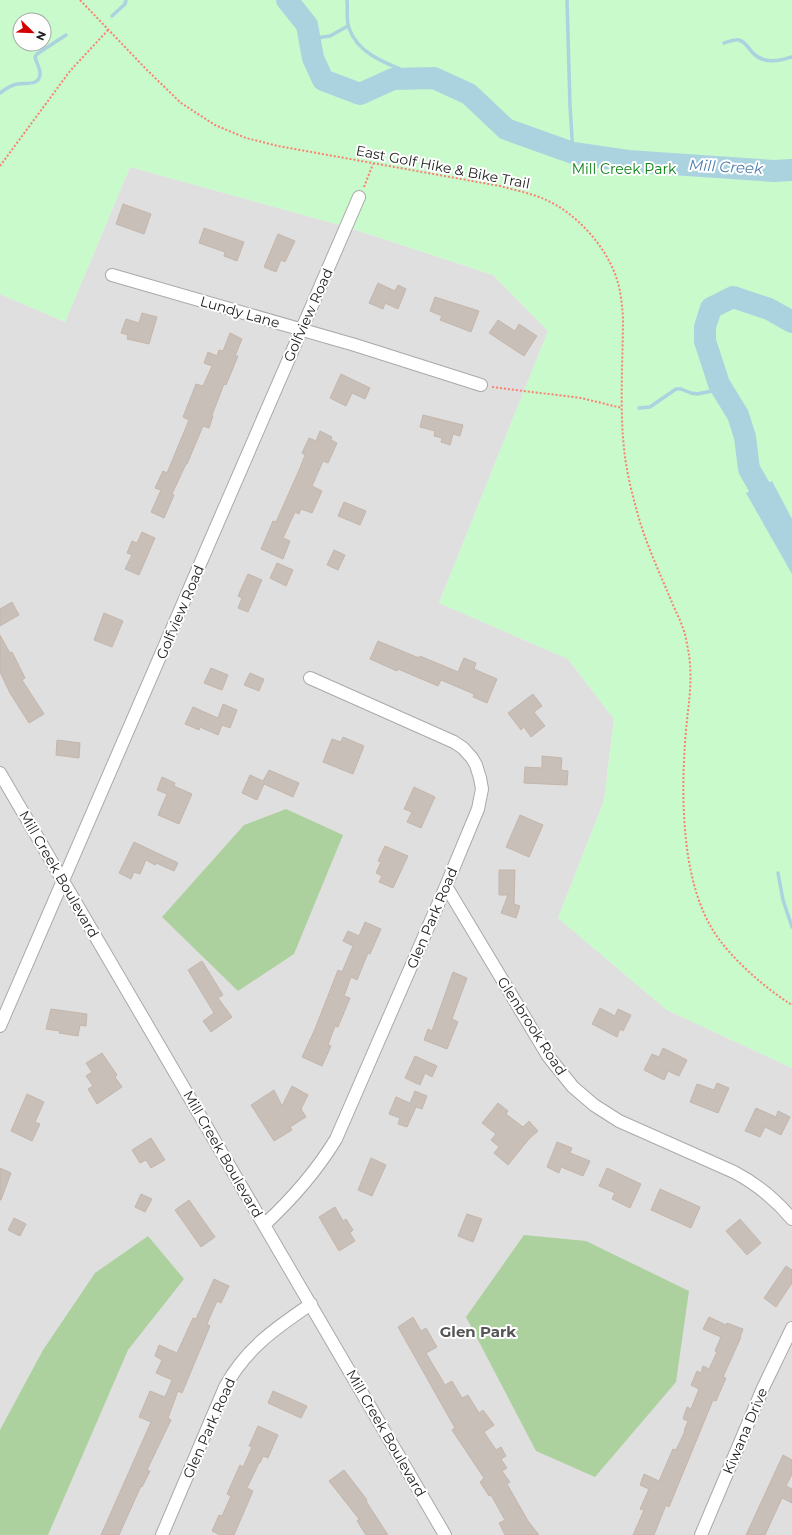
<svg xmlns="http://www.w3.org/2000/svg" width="792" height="1535" font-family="Montserrat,sans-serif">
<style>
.residential{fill:#e0dfdf}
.forest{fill:#add19e}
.park{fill:#c8facc;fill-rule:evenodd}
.water{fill:#aad3df}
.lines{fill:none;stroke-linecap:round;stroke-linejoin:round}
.stream{stroke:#aad3df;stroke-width:3.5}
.river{stroke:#aad3df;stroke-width:22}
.building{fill:#c7bfb8;stroke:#c4b6ab}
.minor-casing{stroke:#a9a9a9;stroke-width:14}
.path{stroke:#fa8072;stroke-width:2;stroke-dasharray:2 2;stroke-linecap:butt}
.minor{stroke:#fff;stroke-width:12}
.labels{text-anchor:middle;stroke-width:4;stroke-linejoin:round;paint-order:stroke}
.street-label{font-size:14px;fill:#222;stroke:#fff}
.park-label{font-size:14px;fill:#0c8416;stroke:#fff}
.water-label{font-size:15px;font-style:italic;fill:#4a7aab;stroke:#fff}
.neighbourhood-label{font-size:15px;font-weight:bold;fill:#555;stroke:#fff}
</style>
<rect width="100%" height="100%" fill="#f2efe9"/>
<!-- residential -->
<path class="residential" d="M 130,167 L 347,227 L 493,275 L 548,331 L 439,603 L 568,659 L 614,719 L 604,801 L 558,918 L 667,1010 L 792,1068 L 792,1535 L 0,1535 L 0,294 L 65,322 Z"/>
<!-- forest -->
<path class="forest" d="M 286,809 L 343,835 L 294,954 L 238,991 L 162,917 L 244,825 Z
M 524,1235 L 586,1241 L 689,1291 L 676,1382 L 595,1477 L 536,1451 L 466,1317 Z
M 148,1236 L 184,1279 L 128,1350 L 48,1535 L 0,1535 L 0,1430 L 43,1350 L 95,1273 Z"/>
<!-- park -->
<path class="park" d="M 0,0 L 792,0 L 792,1068 L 667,1010 L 558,918 L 604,801 L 614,719 L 568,659 L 439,603 L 548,331 L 493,275 L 347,227 L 130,167 L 65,322 L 0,294 ZM 20,20 L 44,20 L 44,44 L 20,44 Z"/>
<!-- water -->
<path class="water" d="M 772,481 L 792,519 L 792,574 L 746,493 Z"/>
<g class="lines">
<!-- stream -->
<path class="stream" d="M 347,0 C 348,8 346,21 349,28 C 359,58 396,66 421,78
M 567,0 L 570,106 L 573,153
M 112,16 L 125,4 L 126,0
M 309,39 L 330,36 L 348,26
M 724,43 C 728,42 735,39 739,40 C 746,42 748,48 753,53 C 763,64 780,61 792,57
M 0,93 C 4,90 12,85 17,84 C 25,82 40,87 40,73 C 40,68 36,62 35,57 L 37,54 L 66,35
M 639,408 L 650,407 L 676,389 L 681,389 L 691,393 L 697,394 L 722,389
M 778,873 L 783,900 L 792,927"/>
<!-- river -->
<path class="river" d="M 287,0 L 307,25 L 313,58 L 323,80 L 360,94 L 393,79 L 434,78 L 469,94 L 506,129 L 573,153 L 628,161 L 774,171 L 792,170
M 792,322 L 769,309 L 733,297 L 711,308 L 705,327 L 705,341 L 719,384 L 738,415 L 745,437 L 749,469 L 792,544"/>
</g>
<!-- building -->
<path class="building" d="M 123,204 L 151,214 L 144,234 L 116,224 Z
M 204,228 L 244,242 L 237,261 L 224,256 L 225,252 L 199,243 Z
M 278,234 L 295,241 L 285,262 L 281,260 L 276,272 L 264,267 Z
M 378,283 L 395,291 L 398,285 L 406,289 L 398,309 L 385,303 L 383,309 L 369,303 Z
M 435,297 L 479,311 L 471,332 L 440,320 L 442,316 L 430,311 Z
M 142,313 L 157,317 L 149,344 L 127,339 L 128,335 L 121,333 L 126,319 L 139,323 Z
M 498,320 L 515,331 L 519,324 L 537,336 L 524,356 L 489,333 Z
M 230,333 L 242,339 L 235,356 L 238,356 L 226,385 L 224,384 L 212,415 L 213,416 L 209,428 L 203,426 L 187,464 L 186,464 L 172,494 L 174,495 L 164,518 L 151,512 L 161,490 L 155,488 L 163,471 L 167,473 L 189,420 L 183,417 L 196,384 L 203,386 L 212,366 L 204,363 L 208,352 L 217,356 L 219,350 L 223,351 Z
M 341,374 L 370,388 L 365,399 L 352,393 L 346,406 L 330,398 Z
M 423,415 L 463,425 L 460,436 L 453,434 L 450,445 L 441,442 L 442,438 L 434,436 L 435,431 L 420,427 Z
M 320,431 L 332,437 L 331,440 L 337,443 L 328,463 L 323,461 L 312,486 L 322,491 L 312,513 L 301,509 L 299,514 L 295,512 L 283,538 L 290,541 L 283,559 L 261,549 L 273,521 L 276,522 L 300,468 L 305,455 L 302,453 L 309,438 L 316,441 Z
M 344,502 L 366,511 L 360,525 L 338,516 Z
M 142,532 L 155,538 L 139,575 L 125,569 L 132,555 L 127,553 L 132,541 L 137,543 Z
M 334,550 L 345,555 L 338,570 L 327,565 Z
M 277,563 L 293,570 L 286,586 L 270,578 Z
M 248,574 L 262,580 L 248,612 L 238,608 L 242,598 L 238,596 Z
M 12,602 L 19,615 L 0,626 L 0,609 Z
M 104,613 L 123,621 L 112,647 L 94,640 Z
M 0,635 L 10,653 L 12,652 L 25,678 L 22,680 L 44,714 L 29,723 L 10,693 L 0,672 Z
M 378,641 L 419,658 L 420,656 L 458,672 L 464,658 L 476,663 L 474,669 L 497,679 L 487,703 L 473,697 L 474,694 L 441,680 L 438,686 L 398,669 L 397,671 L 370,659 Z
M 211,668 L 228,675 L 222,690 L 204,683 Z
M 250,673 L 264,679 L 259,691 L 244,685 Z
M 533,694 L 542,706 L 534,712 L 545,726 L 531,737 L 524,727 L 521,730 L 508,713 Z
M 223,704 L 237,710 L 230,728 L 222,725 L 218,735 L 200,727 L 199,730 L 185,724 L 193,707 L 218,718 Z
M 343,737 L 364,746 L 353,774 L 323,762 L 332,739 L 341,742 Z
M 57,740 L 80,743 L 79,758 L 56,755 Z
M 542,756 L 562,758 L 561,770 L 568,771 L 567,785 L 524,783 L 525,767 L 542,768 Z
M 269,770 L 299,783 L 293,797 L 264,784 L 257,800 L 242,793 L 250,775 L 263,781 Z
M 162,777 L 175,783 L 174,786 L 192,794 L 179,824 L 158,815 L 167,794 L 157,790 Z
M 414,787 L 435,797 L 421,828 L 407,822 L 412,812 L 404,809 Z
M 520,815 L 543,825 L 529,857 L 506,847 Z
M 134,842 L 178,863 L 174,871 L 156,863 L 155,865 L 146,860 L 140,874 L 134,872 L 131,879 L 119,873 Z
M 385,846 L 408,856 L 393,888 L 379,882 L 382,876 L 376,873 L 381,862 L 378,861 Z
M 499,870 L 515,870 L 514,904 L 520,906 L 516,918 L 501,913 L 508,895 L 499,895 Z
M 365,922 L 381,929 L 370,954 L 368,953 L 357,980 L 351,977 L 344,996 L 350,998 L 338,1027 L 335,1026 L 328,1045 L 331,1046 L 322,1066 L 302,1057 L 315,1029 L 338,970 L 342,972 L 353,946 L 343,941 L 348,931 L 359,936 Z
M 202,961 L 223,995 L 218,998 L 232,1017 L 211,1032 L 203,1021 L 214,1013 L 188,970 Z
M 453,972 L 467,978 L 452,1019 L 458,1022 L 447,1049 L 424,1040 L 428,1029 L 432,1031 Z
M 600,1008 L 615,1016 L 618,1009 L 631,1015 L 623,1031 L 620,1029 L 617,1037 L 592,1024 Z
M 51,1009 L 87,1014 L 86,1026 L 80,1025 L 78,1036 L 59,1033 L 60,1031 L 46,1029 Z
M 663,1048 L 687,1060 L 679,1076 L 668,1071 L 664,1080 L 644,1070 L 652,1054 L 659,1057 Z
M 102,1053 L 117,1075 L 115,1077 L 122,1087 L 97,1104 L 88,1089 L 93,1086 L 86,1076 L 92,1072 L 86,1063 Z
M 415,1056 L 437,1066 L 432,1077 L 425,1073 L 420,1085 L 405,1078 Z
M 717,1083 L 729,1088 L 718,1113 L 690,1102 L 697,1084 L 714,1090 Z
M 292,1086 L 308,1095 L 301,1109 L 306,1117 L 290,1127 L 292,1130 L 274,1141 L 251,1105 L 274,1090 L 282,1106 Z
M 415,1091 L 427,1096 L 422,1109 L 416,1107 L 407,1127 L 398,1124 L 400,1118 L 389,1114 L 396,1097 L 410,1103 Z
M 27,1094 L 44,1102 L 35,1122 L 40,1124 L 32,1141 L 11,1131 Z
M 498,1103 L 508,1111 L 506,1114 L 523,1127 L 529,1121 L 538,1131 L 529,1139 L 508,1165 L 494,1153 L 499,1147 L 491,1140 L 496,1134 L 482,1123 Z
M 756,1108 L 776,1117 L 778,1111 L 790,1117 L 781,1135 L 765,1127 L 760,1137 L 745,1131 Z
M 151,1138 L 165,1160 L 151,1168 L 146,1160 L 140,1163 L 132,1150 Z
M 557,1142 L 572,1148 L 570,1153 L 590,1161 L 583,1176 L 561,1167 L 559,1173 L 547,1167 Z
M 371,1158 L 386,1165 L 372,1196 L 358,1190 Z
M 0,1168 L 11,1173 L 1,1200 L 0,1200 Z
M 607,1168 L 641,1184 L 630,1208 L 612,1199 L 615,1193 L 599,1186 Z
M 660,1189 L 700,1207 L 691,1228 L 651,1210 Z
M 141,1194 L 152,1199 L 145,1212 L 135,1207 Z
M 189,1200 L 215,1237 L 201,1247 L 175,1210 Z
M 335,1207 L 343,1221 L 346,1219 L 353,1230 L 350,1233 L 355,1241 L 339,1251 L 319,1217 Z
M 467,1214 L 482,1219 L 473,1242 L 458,1236 Z
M 14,1218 L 26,1224 L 20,1236 L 8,1230 Z
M 740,1219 L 761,1243 L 747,1255 L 726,1231 Z
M 786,1266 L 792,1270 L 792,1283 L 776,1307 L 764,1298 Z
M 214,1279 L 229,1286 L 221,1303 L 217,1301 L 207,1324 L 210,1326 L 182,1393 L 178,1391 L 168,1418 L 171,1420 L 147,1470 L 150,1471 L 142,1487 L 141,1486 L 119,1535 L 101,1535 L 151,1422 L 139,1417 L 150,1391 L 165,1397 L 172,1380 L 156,1373 L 162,1360 L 155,1356 L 159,1345 L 177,1353 L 193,1318 L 196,1319 Z
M 413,1317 L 421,1331 L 426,1328 L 437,1347 L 426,1353 L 445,1385 L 452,1381 L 462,1398 L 468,1395 L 479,1413 L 483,1410 L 494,1425 L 484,1432 L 496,1450 L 501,1447 L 506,1456 L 501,1459 L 507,1468 L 502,1471 L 510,1482 L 507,1484 L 528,1521 L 539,1535 L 505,1535 L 499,1523 L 505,1520 L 491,1495 L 489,1496 L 480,1482 L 484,1478 L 452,1430 L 455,1428 L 398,1327 Z
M 709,1317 L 726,1325 L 727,1323 L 743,1329 L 740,1337 L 741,1337 L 723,1377 L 726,1378 L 716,1401 L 713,1400 L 669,1507 L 666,1505 L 654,1535 L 633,1535 L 644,1510 L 640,1509 L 649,1489 L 640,1485 L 644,1474 L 659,1481 L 673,1449 L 676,1450 L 685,1431 L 684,1431 L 688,1421 L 683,1419 L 687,1407 L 691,1409 L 699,1389 L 691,1385 L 697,1371 L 701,1373 L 703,1366 L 709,1369 L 717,1352 L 715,1351 L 721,1337 L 703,1329 Z
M 273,1391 L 307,1406 L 301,1418 L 268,1403 Z
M 258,1426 L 278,1435 L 268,1458 L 263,1456 L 260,1463 L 259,1463 L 247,1488 L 253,1491 L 234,1535 L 220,1535 L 212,1531 L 219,1515 L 222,1516 L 231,1496 L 227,1494 L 240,1465 L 243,1467 L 252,1447 L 249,1446 Z
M 783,1455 L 792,1460 L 792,1474 L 786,1486 L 792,1489 L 792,1503 L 782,1498 L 765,1535 L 746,1535 Z
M 344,1470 L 367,1500 L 366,1501 L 388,1535 L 366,1535 L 357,1521 L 359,1519 L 329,1481 Z"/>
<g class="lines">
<!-- minor casing -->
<g class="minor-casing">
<path id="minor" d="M 112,275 L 355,345 L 481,385
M 0,773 L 445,1535
M 446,886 L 548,1056 L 573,1087 L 594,1105 L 619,1121 L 734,1172 C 757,1184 775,1199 792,1219
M 0,1026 L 359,197
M 264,1225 C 292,1199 316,1172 336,1139 L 446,886 L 478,809 L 482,789 L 480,778 L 476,765 L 472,758 L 463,748 L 454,742 L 310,678
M 162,1535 L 225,1387 C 246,1348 276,1328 311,1304
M 701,1535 L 763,1388 L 792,1328"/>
</g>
<!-- path -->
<path class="path" d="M 80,0 L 147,70 L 181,103 L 215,125 L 246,138 L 278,146 L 500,186 C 514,190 530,193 544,199 C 576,212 609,249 618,283 C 621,294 622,305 623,316 C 623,363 619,411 625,457 C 628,479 634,501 640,522 C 649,551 662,578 673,605 C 679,618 685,630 687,644 C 695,680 687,708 685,743 C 681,802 682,885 716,935 C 734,961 765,988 792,1005
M 0,166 L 70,71 L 108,30
M 364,187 L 373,164
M 492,387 L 581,398 L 622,408"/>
<!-- minor -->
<use href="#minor" class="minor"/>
</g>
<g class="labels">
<!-- street labels -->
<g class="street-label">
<text transform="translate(443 167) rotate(11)" y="5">East Golf Hike &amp; Bike Trail</text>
<text transform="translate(240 312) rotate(16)" y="5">Lundy Lane</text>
<text transform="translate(308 315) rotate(-66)" y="5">Golfview Road</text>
<text transform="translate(180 612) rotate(-67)" y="5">Golfview Road</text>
<text transform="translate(59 874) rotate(60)" y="5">Mill Creek Boulevard</text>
<text transform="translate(432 918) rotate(-67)" y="5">Glen Park Road</text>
<text transform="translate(532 1026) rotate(57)" y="5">Glenbrook Road</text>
<text transform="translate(223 1154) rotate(60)" y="5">Mill Creek Boulevard</text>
<text transform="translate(209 1428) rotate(-66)" y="5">Glen Park Road</text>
<text transform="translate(745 1431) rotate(-67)" y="5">Kiwana Drive</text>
<text transform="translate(386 1433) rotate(60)" y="5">Mill Creek Boulevard</text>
</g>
<!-- park labels -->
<g class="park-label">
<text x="624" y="174">Mill Creek Park</text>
</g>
<!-- water labels -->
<g class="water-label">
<text transform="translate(726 167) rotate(3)" y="5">Mill Creek</text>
</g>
<!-- neighbourhood labels -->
<g class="neighbourhood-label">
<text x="478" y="1337">Glen Park</text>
</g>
</g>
<!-- north arrow -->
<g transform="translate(32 32) rotate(113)"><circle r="19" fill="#ffffff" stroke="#a7a7a7"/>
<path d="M0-3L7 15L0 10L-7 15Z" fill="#d40000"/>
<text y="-6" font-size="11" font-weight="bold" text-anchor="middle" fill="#222222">N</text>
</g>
</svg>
